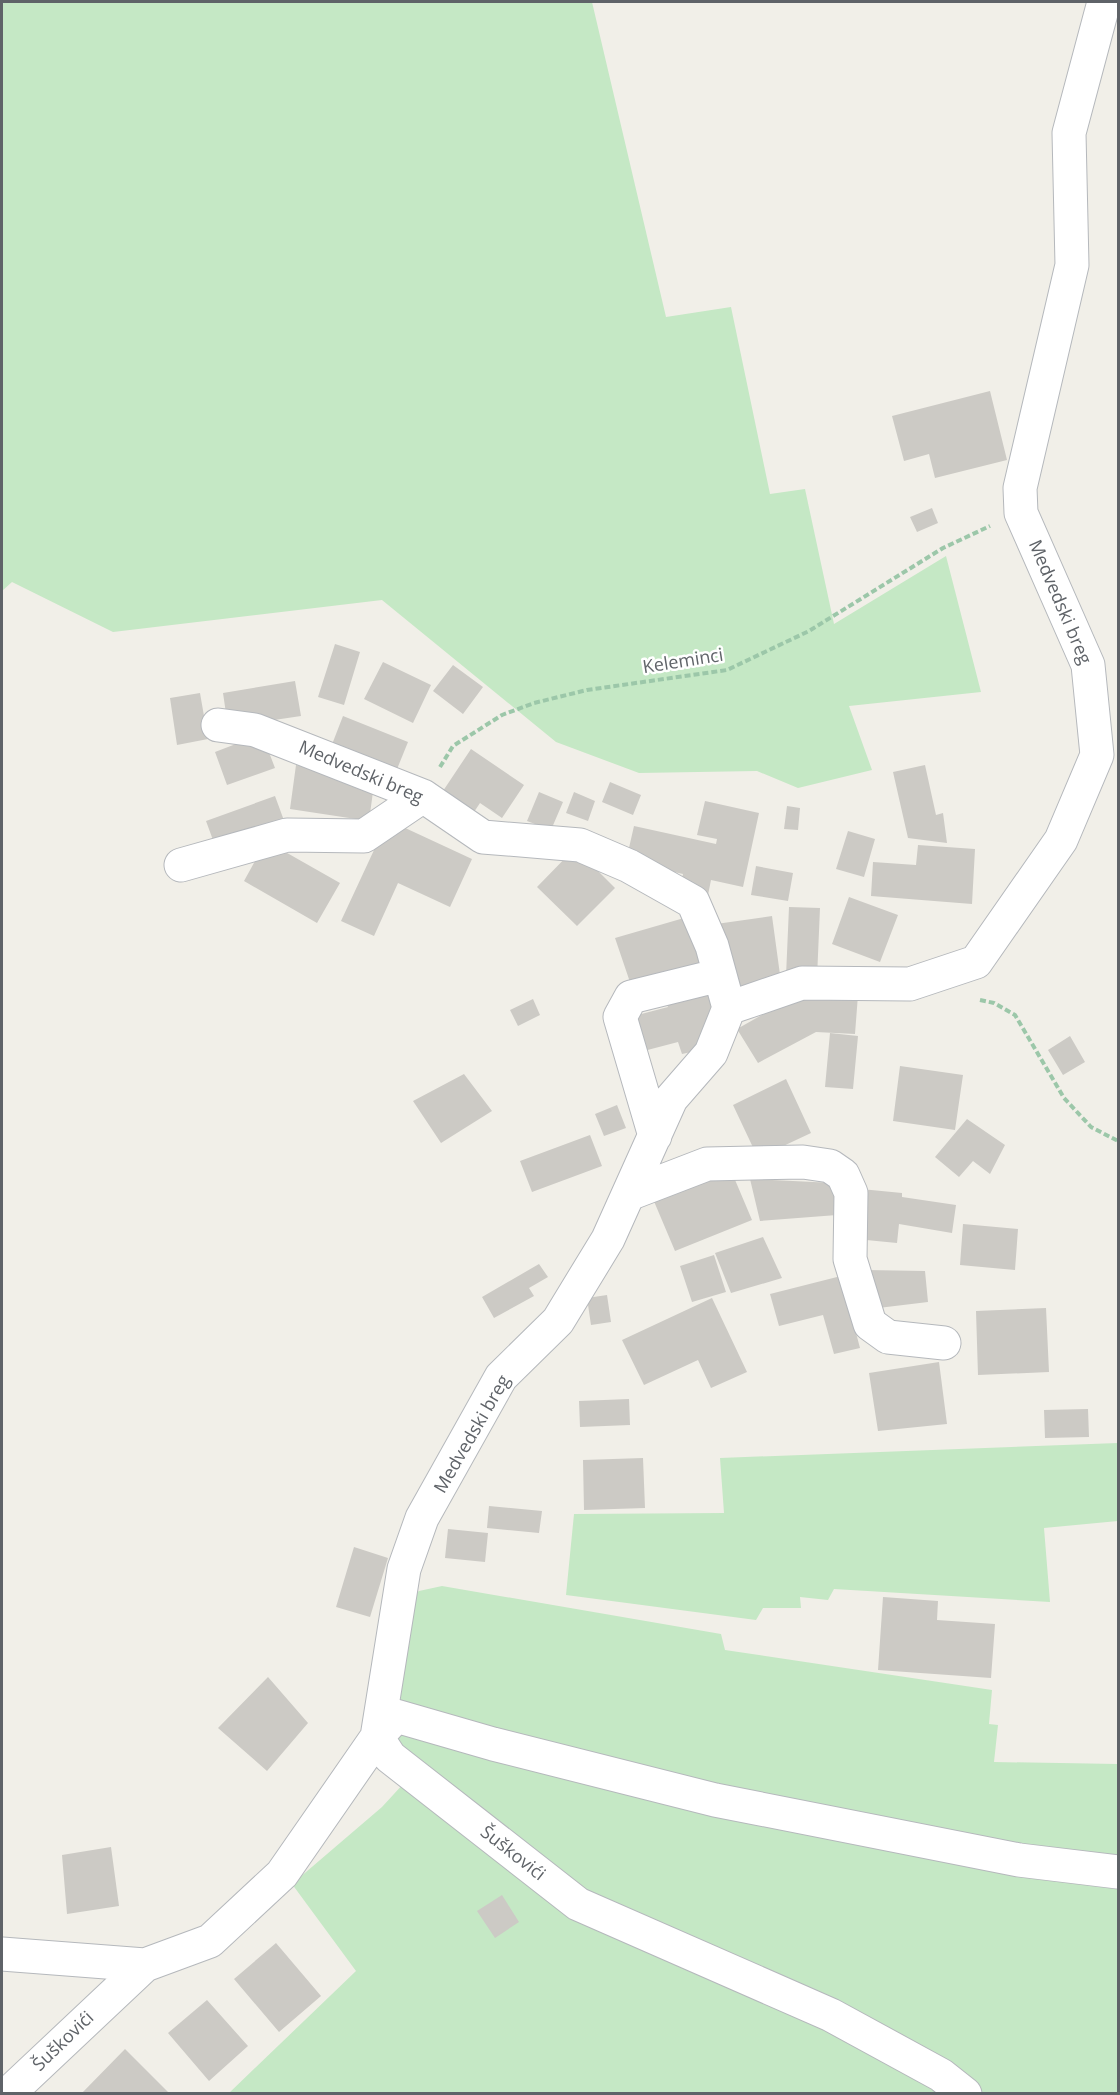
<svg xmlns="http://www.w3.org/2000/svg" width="1120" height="2095" font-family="'Open Sans',sans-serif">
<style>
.green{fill:#c5e8c5}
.building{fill:#cccac5}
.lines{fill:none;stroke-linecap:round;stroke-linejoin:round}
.minor-casing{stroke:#b5b8bc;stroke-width:35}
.path{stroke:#9cc7a9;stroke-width:4;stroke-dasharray:6 3;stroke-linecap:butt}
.minor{stroke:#fff;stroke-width:33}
.labels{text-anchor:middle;stroke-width:5;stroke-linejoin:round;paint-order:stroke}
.street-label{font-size:18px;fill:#5f6368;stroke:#fff}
</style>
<rect width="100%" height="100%" fill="#f1efe8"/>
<!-- green -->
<path class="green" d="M 2,2 L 592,2 L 666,317 L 731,307 L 770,494 L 805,489 L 834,624 L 946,556 L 981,692 L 849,706 L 872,770 L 798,788 L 757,771 L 639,773 L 556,742 L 382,600 L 113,632 L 12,582 L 2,591 Z
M 1118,1443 L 1118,1521 L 1044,1528 L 1050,1602 L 834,1589 L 828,1600 L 800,1597 L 801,1608 L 763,1608 L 756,1620 L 566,1595 L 574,1514 L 724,1513 L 720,1458 Z
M 442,1586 L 721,1634 L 725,1650 L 992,1690 L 989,1724 L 998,1725 L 994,1762 L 1118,1764 L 1118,1861 L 682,1784 L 395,1705 L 409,1598 L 419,1591 Z
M 396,1728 L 1118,1881 L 1118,2093 L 228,2094 L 356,1971 L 292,1884 L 382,1807 L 416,1770 L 396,1742 Z"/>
<!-- building -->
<path class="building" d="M 990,391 L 1007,460 L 935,478 L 929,454 L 904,461 L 892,416 Z
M 932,508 L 938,523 L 917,532 L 910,517 Z
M 335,644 L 360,652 L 344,705 L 318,697 Z
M 383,662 L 431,685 L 413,723 L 364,699 Z
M 453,665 L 483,687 L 463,714 L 433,691 Z
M 295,681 L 301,716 L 228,727 L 223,693 Z
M 200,693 L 208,739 L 177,745 L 170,698 Z
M 343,716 L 408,742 L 395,774 L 331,747 Z
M 262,734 L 275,768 L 227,785 L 215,752 Z
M 471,749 L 524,785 L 502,818 L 480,803 L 470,818 L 439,797 Z
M 296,765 L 375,777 L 369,821 L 290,809 Z
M 925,765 L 936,815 L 943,813 L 947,843 L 908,838 L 893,772 Z
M 610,782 L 641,795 L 633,815 L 602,802 Z
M 539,792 L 563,802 L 551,830 L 527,821 Z
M 574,792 L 595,801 L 588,821 L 566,813 Z
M 275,796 L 286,826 L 217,851 L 206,821 Z
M 705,801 L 759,813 L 743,887 L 711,880 L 708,895 L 680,888 L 683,874 L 626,861 L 634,826 L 716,844 L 717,839 L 697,835 Z
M 787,806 L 800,808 L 798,830 L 784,829 Z
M 388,820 L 472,859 L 450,907 L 398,883 L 374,936 L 341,921 Z
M 848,831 L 875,839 L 864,877 L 836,869 Z
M 266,841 L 340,883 L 317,923 L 244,881 Z
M 918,845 L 975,849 L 972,904 L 871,896 L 873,862 L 916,865 Z
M 575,848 L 615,888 L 577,926 L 537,887 Z
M 756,866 L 793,873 L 788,901 L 751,895 Z
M 849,897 L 898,915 L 880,962 L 832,944 Z
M 789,907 L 820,908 L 817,978 L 786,976 Z
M 772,916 L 781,982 L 724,989 L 716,924 Z
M 684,918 L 708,965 L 633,991 L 615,938 Z
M 707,991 L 716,1026 L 710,1048 L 682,1054 L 678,1042 L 636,1053 L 626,1018 L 668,1007 L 666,1002 Z
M 799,994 L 858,995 L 855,1034 L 816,1032 L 758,1063 L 737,1029 Z
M 533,999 L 540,1015 L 518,1026 L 510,1010 Z
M 830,1033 L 858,1036 L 853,1089 L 825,1087 Z
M 1070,1036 L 1085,1062 L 1063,1075 L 1048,1050 Z
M 900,1066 L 963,1075 L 955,1130 L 893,1121 Z
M 464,1074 L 492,1111 L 441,1143 L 413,1101 Z
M 786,1079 L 811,1133 L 758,1158 L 733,1105 Z
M 617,1105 L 626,1128 L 604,1136 L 595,1114 Z
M 967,1119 L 1005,1145 L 990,1174 L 973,1161 L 959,1177 L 935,1157 Z
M 590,1135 L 602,1166 L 532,1192 L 520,1161 Z
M 730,1168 L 752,1220 L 675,1251 L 653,1199 Z
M 750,1179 L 834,1183 L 837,1215 L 760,1221 Z
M 861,1189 L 902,1193 L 902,1197 L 956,1205 L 952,1233 L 899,1224 L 897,1243 L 856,1239 Z
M 963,1224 L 1018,1229 L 1015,1270 L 960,1265 Z
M 763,1237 L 782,1278 L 731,1293 L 715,1253 Z
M 714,1255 L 726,1292 L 692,1302 L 680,1266 Z
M 539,1264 L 548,1277 L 529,1288 L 534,1296 L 494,1318 L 482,1297 Z
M 866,1270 L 925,1271 L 928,1302 L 870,1309 Z
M 841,1276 L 860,1348 L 834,1354 L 823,1315 L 779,1326 L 770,1294 Z
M 607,1295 L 611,1322 L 591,1325 L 587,1298 Z
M 712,1298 L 747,1372 L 711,1388 L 698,1360 L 644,1385 L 622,1340 Z
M 1046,1308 L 1049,1372 L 978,1375 L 976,1311 Z
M 939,1362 L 947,1424 L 878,1431 L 869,1373 Z
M 629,1399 L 630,1425 L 580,1427 L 579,1401 Z
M 1088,1409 L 1089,1437 L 1045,1438 L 1044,1410 Z
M 643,1458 L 645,1508 L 584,1510 L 583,1460 Z
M 489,1506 L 542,1511 L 539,1533 L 487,1528 Z
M 448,1529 L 488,1533 L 485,1562 L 445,1558 Z
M 354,1547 L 388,1558 L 370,1617 L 336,1607 Z
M 883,1597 L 938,1601 L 937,1620 L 995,1624 L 991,1678 L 878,1670 Z
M 268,1677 L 308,1723 L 267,1771 L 218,1728 Z
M 111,1847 L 119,1906 L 67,1914 L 62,1855 Z
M 502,1895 L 519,1922 L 495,1938 L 477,1911 Z
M 276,1943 L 321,1996 L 279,2032 L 234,1979 Z
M 207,2000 L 248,2046 L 209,2081 L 168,2033 Z
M 125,2049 L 170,2094 L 81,2094 Z"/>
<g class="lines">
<!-- minor casing -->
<g class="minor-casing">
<path id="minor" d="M 218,725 L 255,730 L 423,796 L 483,837 L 580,845 L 629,866 L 693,902 L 712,946 L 729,1008
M 181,865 L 287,835 L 364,836 L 423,796
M 655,1136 L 620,1017 L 631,997 L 720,975
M 629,1194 L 707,1164 L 803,1162 L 830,1166 L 843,1175 L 851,1193 L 850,1259 L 870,1324 L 888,1337 L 944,1343
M 377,1737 L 404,1569 L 422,1518 L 501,1377 L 558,1321 L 608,1239 L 671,1099 L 711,1053 L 729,1008 L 802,983 L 910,984 L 976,962 L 1061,840 L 1097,755 L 1088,665 L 1021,513 L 1020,488 L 1072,265 L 1069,133 L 1104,2
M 377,1737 L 396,1716 L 493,1744 L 715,1800 L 1019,1860 L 1118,1872
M 2,1954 L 145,1965 L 210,1941 L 282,1874 L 377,1737 L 390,1757 L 578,1904 L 831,2015 L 941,2075 L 965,2094
M 8,2094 L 145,1965"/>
</g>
<!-- path -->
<path class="path" d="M 440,767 L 453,746 L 502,715 L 534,703 L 587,690 L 727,670 L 809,631 L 943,548 L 990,526
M 980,1000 L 994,1003 L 1015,1015 L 1064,1098 L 1091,1127 L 1118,1141"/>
<!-- minor -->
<use href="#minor" class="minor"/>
</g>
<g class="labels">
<!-- street labels -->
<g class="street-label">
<text transform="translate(1060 602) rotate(67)" y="6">Medvedski breg</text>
<text transform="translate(683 661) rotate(-9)" y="6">Keleminci</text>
<text transform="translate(361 772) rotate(23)" y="6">Medvedski breg</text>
<text transform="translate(472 1434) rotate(-60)" y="6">Medvedski breg</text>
<text transform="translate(513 1853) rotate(38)" y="6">Šuškovići</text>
<text transform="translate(63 2041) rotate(-44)" y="6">Šuškovići</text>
</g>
</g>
<!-- border -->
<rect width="1120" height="2095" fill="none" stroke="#5f6368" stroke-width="6"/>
</svg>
